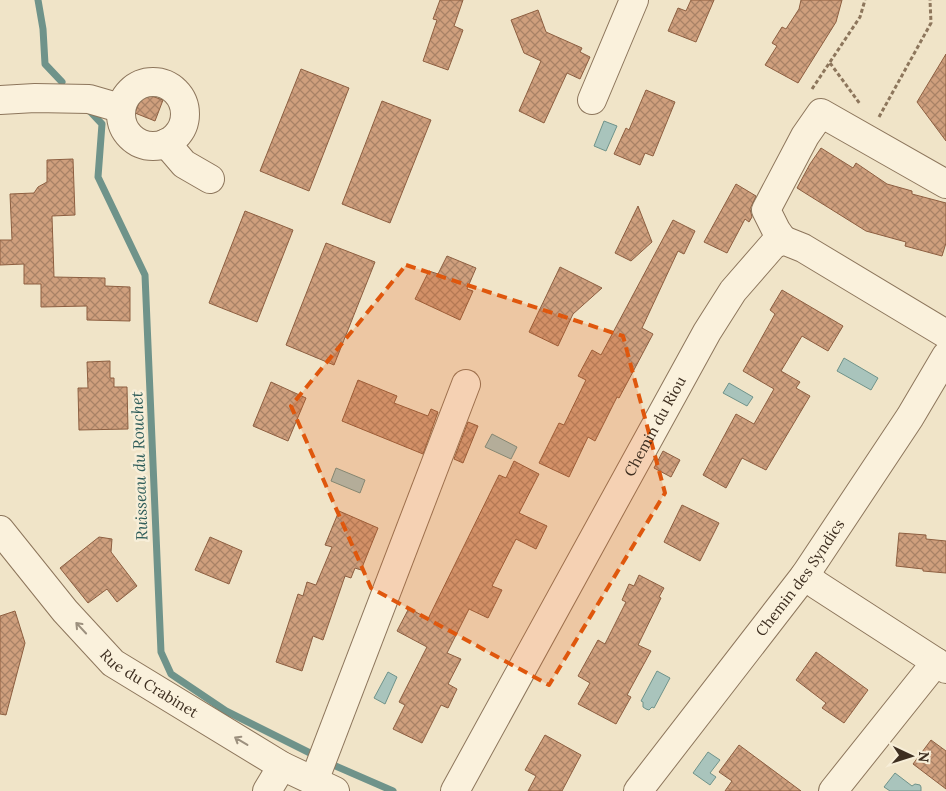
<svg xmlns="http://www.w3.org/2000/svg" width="946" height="791" font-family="Lora,serif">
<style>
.water{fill:#a9c4bc;stroke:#6f938a}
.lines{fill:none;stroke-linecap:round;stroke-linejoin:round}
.stream{stroke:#6f938a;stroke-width:7}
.building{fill:url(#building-cross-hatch);stroke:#8d5f41}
.minor-casing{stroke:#8d765c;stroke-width:30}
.path{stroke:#8d765c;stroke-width:3;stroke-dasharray:4 2.5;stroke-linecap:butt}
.minor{stroke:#faf1dc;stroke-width:28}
.oneway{stroke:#9c907e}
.marked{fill:#df570d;fill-opacity:0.2;stroke:#df570d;stroke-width:4;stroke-dasharray:10 6;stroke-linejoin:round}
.labels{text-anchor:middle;stroke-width:5;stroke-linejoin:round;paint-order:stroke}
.street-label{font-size:15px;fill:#3d2e20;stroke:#f7eed8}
.water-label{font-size:16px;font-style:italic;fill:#2f5d5a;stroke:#f7eed8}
</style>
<defs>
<pattern id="building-cross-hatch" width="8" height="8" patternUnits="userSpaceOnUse" patternTransform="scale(1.25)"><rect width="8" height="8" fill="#cf9f7d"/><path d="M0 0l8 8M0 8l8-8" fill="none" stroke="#a98266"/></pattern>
</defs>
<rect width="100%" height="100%" fill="#f0e4c8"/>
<!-- water -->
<path class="water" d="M 604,121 L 617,126 L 606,151 L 594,146 Z
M 844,358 L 878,378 L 871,390 L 837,371 Z
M 729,383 L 753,397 L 747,406 L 723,393 Z
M 492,434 L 517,447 L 511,459 L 485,447 Z
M 336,468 L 365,480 L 360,493 L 331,481 Z
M 657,671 L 670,678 L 654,708 L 652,707 L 649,710 L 646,709 L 643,707 L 643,702 L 641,701 Z
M 388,672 L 397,677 L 385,704 L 374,698 Z
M 708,752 L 720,760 L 710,773 L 716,777 L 710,785 L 693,773 Z
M 895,773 L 912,786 L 915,784 L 920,785 L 921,787 L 921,791 L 890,791 L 884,787 Z"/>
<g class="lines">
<!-- stream -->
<path class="stream" d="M 38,0 L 43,29 L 45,64 L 62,82
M 86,107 L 102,124 L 98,177 L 145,275 L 161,652 L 171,674 L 226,711 L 316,756
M 331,764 L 393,791"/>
</g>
<!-- building -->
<path class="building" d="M 440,0 L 463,0 L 454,26 L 463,30 L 448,70 L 423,61 L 437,20 L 433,19 Z
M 691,0 L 714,0 L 696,42 L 668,31 L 678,8 L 686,11 Z
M 801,0 L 842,0 L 836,22 L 798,83 L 765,65 L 777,46 L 772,43 L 782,27 L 786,29 L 799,9 Z
M 538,10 L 546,32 L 582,48 L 580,52 L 590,57 L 580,79 L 567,73 L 544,123 L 519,111 L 541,61 L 524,53 L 511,20 Z
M 946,54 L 946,141 L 917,102 Z
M 301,69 L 349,88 L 309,191 L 260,171 Z
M 646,90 L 675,102 L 653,156 L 645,153 L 640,165 L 614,154 L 626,128 L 629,130 Z
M 143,93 L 163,100 L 155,121 L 135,113 Z
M 382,101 L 431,120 L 390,223 L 342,204 Z
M 821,148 L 853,168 L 856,163 L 887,184 L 912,191 L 912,194 L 946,203 L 946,243 L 942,256 L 905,246 L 906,242 L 866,231 L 797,188 L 810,164 Z
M 73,159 L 75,215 L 52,216 L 54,277 L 105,278 L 105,286 L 130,287 L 130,321 L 87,320 L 87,306 L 41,307 L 41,284 L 24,284 L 24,264 L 0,265 L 0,240 L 12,240 L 10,194 L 34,193 L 38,187 L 47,182 L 47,160 Z
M 736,184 L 756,196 L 750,209 L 752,217 L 749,222 L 745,219 L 727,253 L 704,242 Z
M 638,206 L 652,242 L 631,261 L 615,253 Z
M 245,211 L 293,230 L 257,322 L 209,303 Z
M 673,220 L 695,231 L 684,254 L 678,251 L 642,328 L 653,334 L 619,398 L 617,397 L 595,441 L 588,437 L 569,477 L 539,463 L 559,423 L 564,425 L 586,380 L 578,376 L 592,350 L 601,355 Z
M 326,243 L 375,262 L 334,365 L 286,345 Z
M 447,256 L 476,268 L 467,289 L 473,291 L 460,320 L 415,299 L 429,271 L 438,274 Z
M 560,267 L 602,288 L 573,314 L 558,346 L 529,332 Z
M 782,290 L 843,326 L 828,351 L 802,336 L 781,371 L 800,382 L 796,388 L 810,396 L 766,470 L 742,458 L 726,488 L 703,475 L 736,414 L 754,424 L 774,389 L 743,371 L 775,314 L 770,310 Z
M 110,361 L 110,378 L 114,378 L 114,387 L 127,387 L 128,429 L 79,430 L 78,388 L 88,388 L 87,362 Z
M 358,380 L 397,396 L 394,403 L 428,416 L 431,409 L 438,412 L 423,454 L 342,421 Z
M 271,382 L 306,398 L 288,441 L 253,426 Z
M 468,422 L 478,426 L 463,463 L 454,459 Z
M 663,451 L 680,460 L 671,477 L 654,468 Z
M 514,461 L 539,474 L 519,513 L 547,526 L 536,549 L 516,539 L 492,586 L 502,590 L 488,618 L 469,609 L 447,653 L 461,659 L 448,684 L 457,689 L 448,708 L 441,705 L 422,743 L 393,729 L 405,705 L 399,702 L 427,647 L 397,631 L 409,608 L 428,619 L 499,475 L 506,478 Z
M 682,505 L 719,523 L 700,561 L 664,542 Z
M 339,511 L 378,528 L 361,570 L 355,568 L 351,578 L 345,576 L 323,640 L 313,636 L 302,671 L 276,662 L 298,594 L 303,596 L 307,582 L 316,585 L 332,547 L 325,545 Z
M 899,533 L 926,535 L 926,539 L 946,541 L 946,573 L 923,571 L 923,569 L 896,566 Z
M 99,537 L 112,539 L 111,552 L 137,586 L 117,602 L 107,589 L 88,603 L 60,568 Z
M 210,537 L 242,551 L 229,584 L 195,570 Z
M 639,575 L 664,588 L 659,597 L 661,598 L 638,645 L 651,651 L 627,695 L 631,697 L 616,724 L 578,704 L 590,683 L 578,676 L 598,640 L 605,644 L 626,602 L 622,600 L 629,584 L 634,586 Z
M 15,611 L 25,643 L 6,715 L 0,714 L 0,616 Z
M 816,652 L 868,690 L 844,723 L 822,708 L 826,703 L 796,680 Z
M 545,735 L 581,755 L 562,791 L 528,791 L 536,776 L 525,770 Z
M 931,740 L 946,751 L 946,789 L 913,764 Z
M 739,745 L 801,791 L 725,791 L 732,781 L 719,772 Z"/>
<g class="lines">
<!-- minor casing -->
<g class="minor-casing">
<g id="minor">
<circle cx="153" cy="114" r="32"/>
<path d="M 0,100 L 35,98 L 89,99 L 120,108"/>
<path d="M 592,100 L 634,0"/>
<path d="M 166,143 L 184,164 L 210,179"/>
<path d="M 783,240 L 776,230 L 766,210 L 805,136 L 821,113 L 946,184"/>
<path id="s1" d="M 0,530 L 65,611 L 113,663 L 282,766 L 335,791"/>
<path d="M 805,575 L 817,585 L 936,662"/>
<path d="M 314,781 L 466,384"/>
<path d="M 267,791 L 282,766"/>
<path id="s2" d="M 455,791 L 707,332 L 733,291 L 773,245 L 783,240 L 803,248 L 946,334"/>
<path id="s3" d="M 638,791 L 805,575 L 910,417 L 946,356"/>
<path d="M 833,791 L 936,662 L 946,669"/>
</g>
</g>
<!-- path -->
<path class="path" d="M 830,63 L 860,104
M 812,89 L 860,17 L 865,0
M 879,117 L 931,23 L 930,0"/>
<!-- minor -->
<use href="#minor" class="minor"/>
</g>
<!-- one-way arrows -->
<defs><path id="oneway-shaft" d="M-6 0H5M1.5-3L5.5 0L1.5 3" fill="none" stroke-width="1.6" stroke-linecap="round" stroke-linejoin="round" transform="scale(1.25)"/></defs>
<g class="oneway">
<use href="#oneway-shaft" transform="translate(81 628) rotate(-133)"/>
<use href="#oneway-shaft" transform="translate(241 741) rotate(-149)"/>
</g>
<!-- marked area -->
<path class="marked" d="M 406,265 L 623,336 L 665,493 L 549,685 L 371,588 L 291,406 Z"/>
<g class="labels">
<!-- street labels -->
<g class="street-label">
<text dy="5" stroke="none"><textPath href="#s2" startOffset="416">Chemin du Riou</textPath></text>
<text dy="5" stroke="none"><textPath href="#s3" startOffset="268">Chemin des Syndics</textPath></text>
<text dy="5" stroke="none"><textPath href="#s1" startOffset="216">Rue du Crabinet</textPath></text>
</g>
<!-- water labels -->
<g class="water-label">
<text transform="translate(139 466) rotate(-92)" y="6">Ruisseau du Rouchet</text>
</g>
</g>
<!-- north arrow -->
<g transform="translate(911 756) rotate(94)" stroke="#f7eed8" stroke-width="4" paint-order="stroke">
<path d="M0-4L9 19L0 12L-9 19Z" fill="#3d2e20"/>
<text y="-8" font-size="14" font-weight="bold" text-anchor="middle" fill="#3d2e20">N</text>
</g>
</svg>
